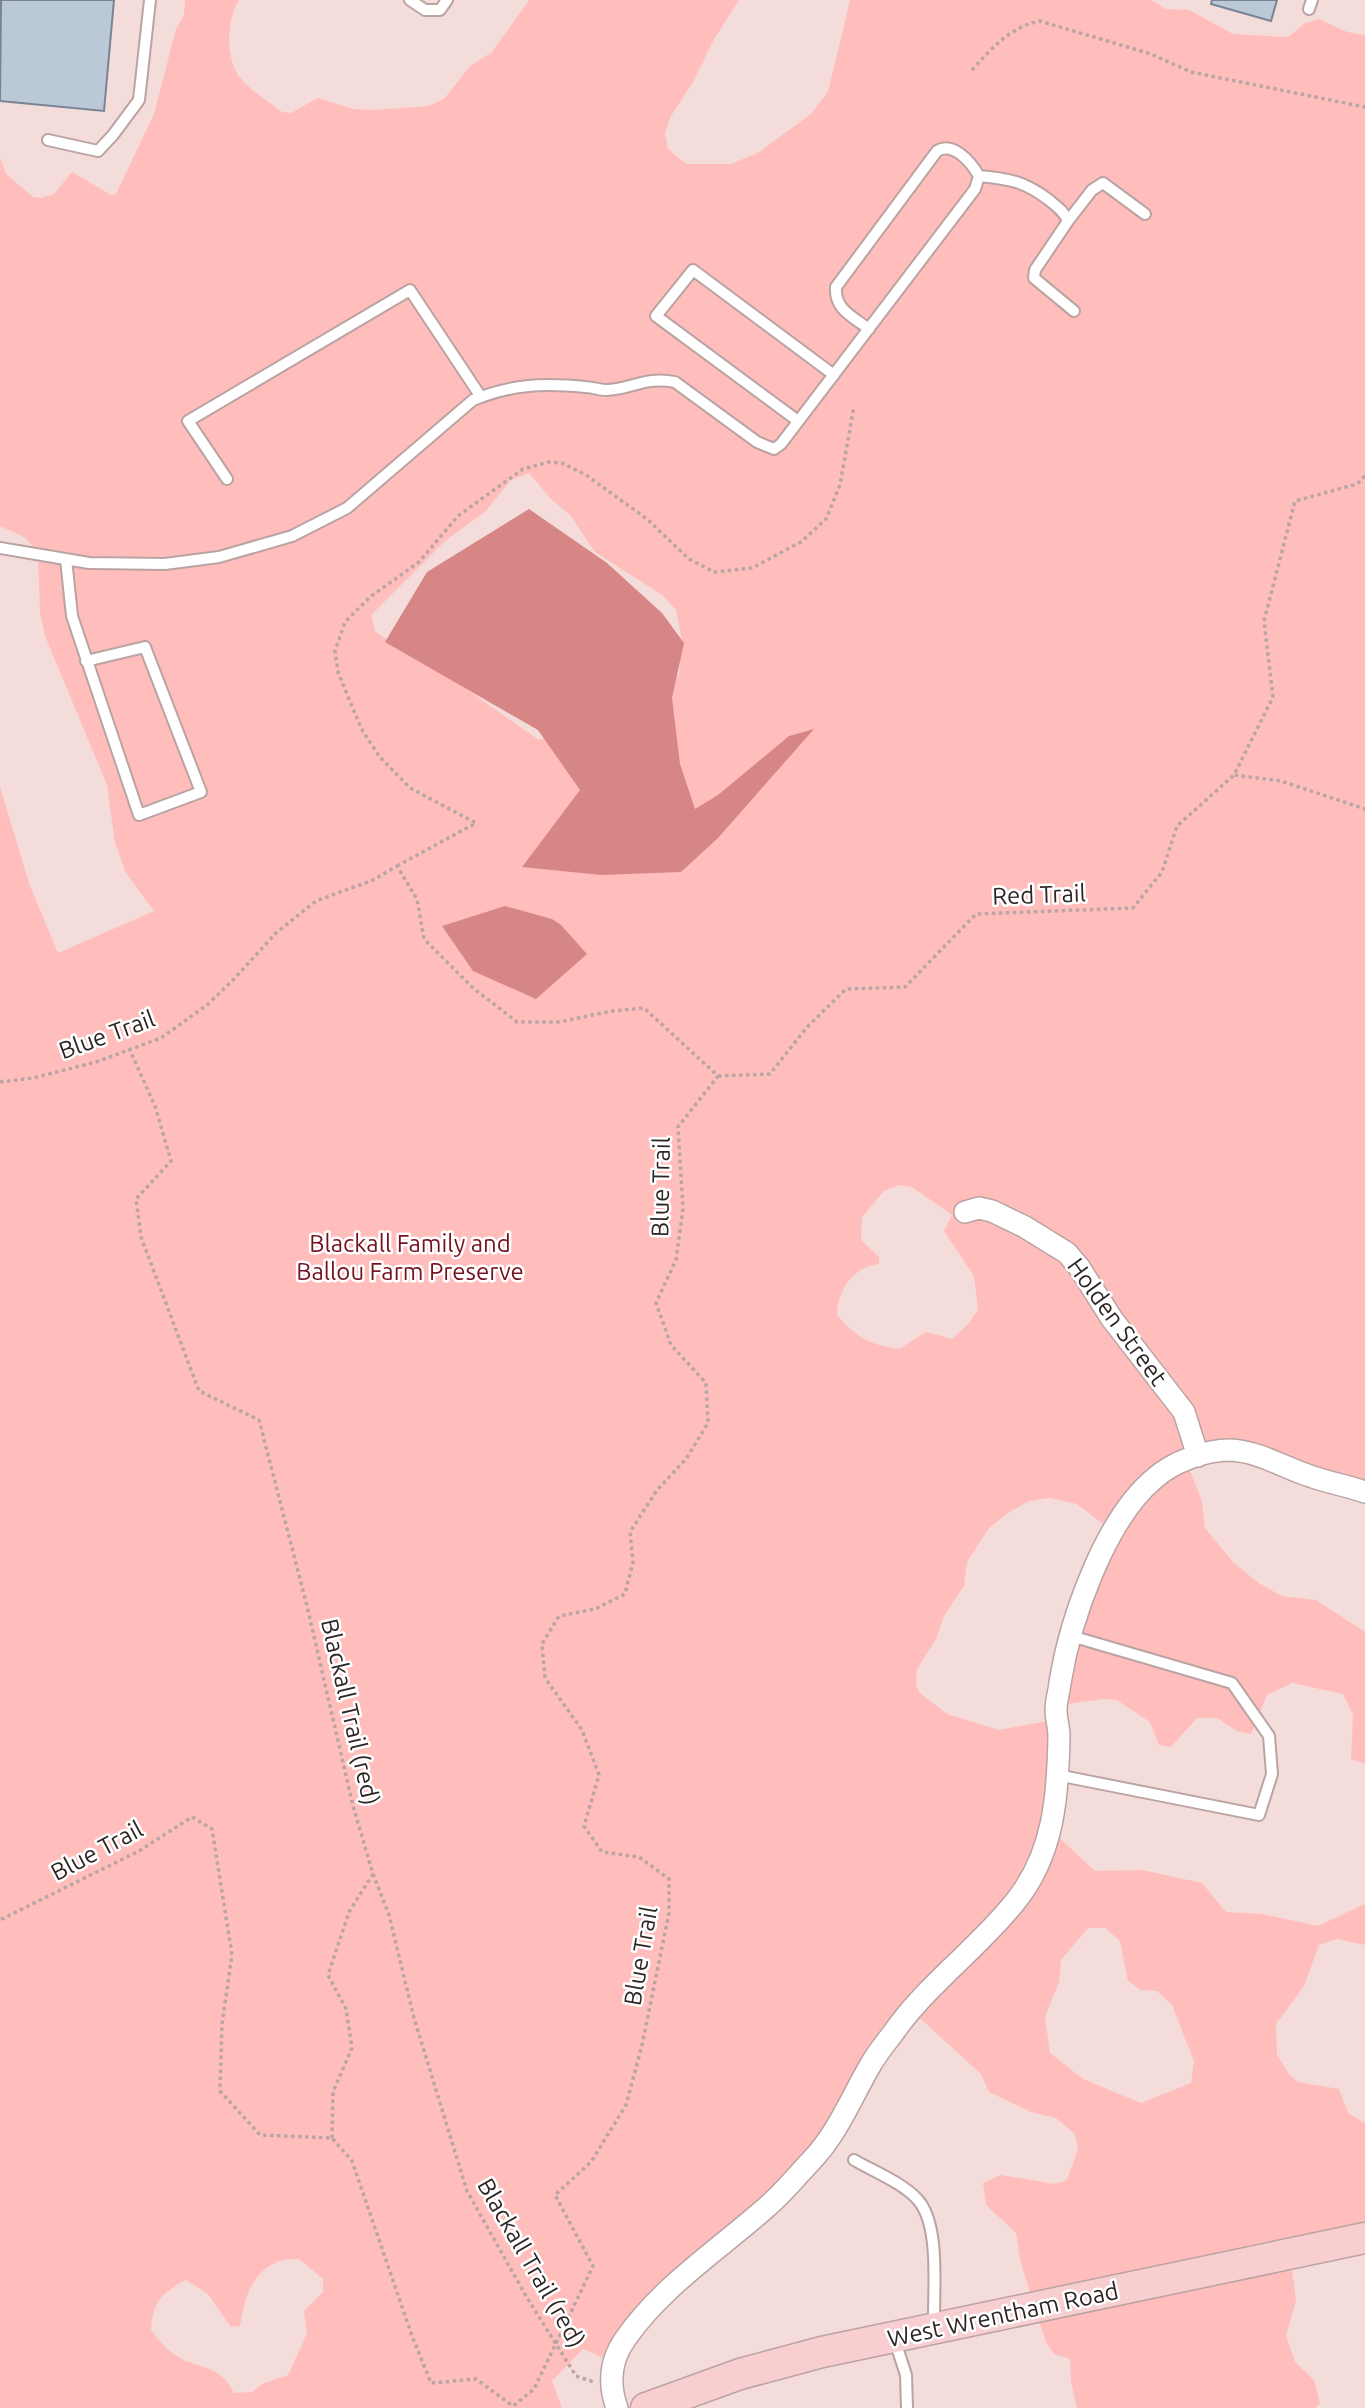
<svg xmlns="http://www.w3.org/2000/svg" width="1365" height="2408" font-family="Ubuntu,sans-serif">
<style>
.green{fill:#ffbebc;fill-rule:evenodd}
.water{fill:#d68685}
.building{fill:#bbc8d8;stroke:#788493;stroke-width:2}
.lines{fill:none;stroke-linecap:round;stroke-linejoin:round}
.lane-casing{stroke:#baa3a2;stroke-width:14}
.street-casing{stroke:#baa3a2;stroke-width:24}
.secondary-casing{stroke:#baa3a2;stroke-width:33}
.path{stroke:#b9a5a4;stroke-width:3.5;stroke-dasharray:3.5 3.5;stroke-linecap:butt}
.lane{stroke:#fff;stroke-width:10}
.street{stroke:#fff;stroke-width:21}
.secondary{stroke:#f8ced0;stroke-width:30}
.labels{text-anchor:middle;stroke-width:5;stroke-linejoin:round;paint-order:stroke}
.street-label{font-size:24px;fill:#2e2525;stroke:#fff}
.park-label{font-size:24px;fill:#741320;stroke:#fff}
</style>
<rect width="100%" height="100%" fill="#f4dcdb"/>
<!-- green -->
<path class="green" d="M 185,0 L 239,0 C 226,20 225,62 242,80 C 253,92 269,102 282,112 L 291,113 L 318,98 L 354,109 L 374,110 L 428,106 L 444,99 L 470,66 L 492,52 L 529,0 L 739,0 L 713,41 L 693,82 L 671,116 L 665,133 L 668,149 L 686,164 L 731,164 L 758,153 L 811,114 L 828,92 L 850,0 L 1151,0 L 1166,9 L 1189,10 L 1233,34 L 1284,37 L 1290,36 L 1305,23 L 1319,19 L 1347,32 L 1365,35 L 1365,1495 L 1238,1456 L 1186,1460 L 1202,1501 L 1205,1528 L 1234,1563 L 1260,1584 L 1282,1596 L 1316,1600 L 1365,1632 L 1365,1764 L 1351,1759 L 1353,1715 L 1343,1694 L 1292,1683 L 1267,1695 L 1251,1734 L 1237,1731 L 1217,1718 L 1197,1718 L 1171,1747 L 1159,1745 L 1150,1722 L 1117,1700 L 1104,1699 L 1059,1705 L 1107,1527 L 1077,1504 L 1050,1498 L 1029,1501 L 1008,1513 L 989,1528 L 967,1562 L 964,1586 L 944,1616 L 936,1639 L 917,1669 L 916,1685 L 920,1693 L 947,1714 L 999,1730 L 1053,1720 L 1052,1831 L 1095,1871 L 1142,1870 L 1202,1883 L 1226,1912 L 1262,1914 L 1318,1926 L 1365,1904 L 1365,1945 L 1337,1939 L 1319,1945 L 1304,1986 L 1276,2024 L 1277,2055 L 1289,2074 L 1298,2082 L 1339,2089 L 1348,2113 L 1365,2123 L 1365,2236 L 1290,2255 L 1296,2301 L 1286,2335 L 1295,2362 L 1314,2380 L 1320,2403 L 1316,2408 L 1077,2408 L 1071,2382 L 1070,2359 L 1054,2354 L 1046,2342 L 1021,2264 L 1016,2233 L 986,2205 L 983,2183 L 1001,2175 L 1054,2184 L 1067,2180 L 1078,2149 L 1075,2134 L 1056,2118 L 1031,2112 L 989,2092 L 981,2074 L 912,2011 L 804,2161 L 727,2237 L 612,2362 L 583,2349 L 552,2381 L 562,2408 L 0,2408 L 0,787 L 30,886 L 58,953 L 154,911 L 126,873 L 115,843 L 107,785 L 45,636 L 40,613 L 38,552 L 24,537 L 0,526 L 0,158 L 6,174 L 33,197 L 41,198 L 54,194 L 72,172 L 111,195 L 116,194 L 154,114 L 176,29 L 184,15 ZM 529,473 L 550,498 L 570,515 L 595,552 L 662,595 L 676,610 L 683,646 L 680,657 L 679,676 L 539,740 L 412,651 L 383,637 L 375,631 L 371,615 L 445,541 L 486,511 L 511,480 ZM 899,1185 L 912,1187 L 952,1215 L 944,1231 L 974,1276 L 978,1310 L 968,1324 L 952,1339 L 926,1332 L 899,1349 C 870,1345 856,1337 837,1315 C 838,1289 853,1267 879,1264 L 879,1257 L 861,1240 L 862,1217 L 884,1191 ZM 1088,1928 L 1105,1928 L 1120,1941 L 1128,1981 L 1141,1990 L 1157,1991 L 1172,2005 L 1194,2061 L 1191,2083 L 1141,2103 L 1083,2079 L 1050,2053 L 1045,2017 L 1059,1982 L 1061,1960 ZM 299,2259 L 323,2279 L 323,2292 L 304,2311 L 307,2334 L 288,2375 L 262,2384 L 252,2392 L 234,2393 C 218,2362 200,2371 175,2355 C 165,2348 158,2339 151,2330 C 153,2302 161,2293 186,2280 L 208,2294 L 231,2327 L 240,2326 C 245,2299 249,2275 277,2262 C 283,2259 292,2259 299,2259 Z"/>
<!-- water -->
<path class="water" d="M 529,509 L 607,563 L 662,613 L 684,643 L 672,698 L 680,764 L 695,809 L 718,795 L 789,736 L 814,729 L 718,838 L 681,872 L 601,875 L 522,867 L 580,790 L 538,730 L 385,642 L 427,572 Z
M 505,906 L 552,919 L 561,925 L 587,954 L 536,999 L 473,971 L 442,926 Z"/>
<!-- building -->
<path class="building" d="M 1,0 L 114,0 L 104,111 L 0,101 Z
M 1212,0 L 1277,0 L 1271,21 L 1211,4 Z"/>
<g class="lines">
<!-- lane casing -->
<g class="lane-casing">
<path id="lane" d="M 410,0 L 425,10 L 440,10 L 447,0
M 1309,9 L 1312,0
M 48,140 L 98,151 L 113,135 L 139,100 L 150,0
M 979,176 C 1010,179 1024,181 1049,200 C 1057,207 1064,211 1068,221 L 1035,270 L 1034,278 L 1074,311
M 1068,221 L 1092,190 L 1103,183 L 1145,214
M 798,421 L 656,316 L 693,270 L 834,375
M 227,479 L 188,421 L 410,290 L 481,397
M 0,548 L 89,563 L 165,564 L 219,557 L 292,536 L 347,508 L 473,400 C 513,384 543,383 585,387 C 592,387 599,390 606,390 C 633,389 645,376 675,382 L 757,442 L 774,449 L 781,444 C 846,359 911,274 975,189 L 979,176 C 971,162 953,141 937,151 L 836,287 C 834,309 853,317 869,329
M 66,559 L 72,616 L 139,815 L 201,792 L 145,647 L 86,661
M 1057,1775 L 1259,1815 L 1272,1774 L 1269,1736 L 1232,1683 L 1071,1636
M 854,2160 C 875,2172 903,2183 918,2200 C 941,2226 933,2293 934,2327
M 894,2338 L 906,2375 L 907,2408"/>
</g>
<!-- street casing -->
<g class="street-casing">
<path id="street" d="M 965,1212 L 979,1208 L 992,1211 L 1025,1227 L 1067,1253 L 1079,1267 L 1112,1319 L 1184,1412 L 1198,1456
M 617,2408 C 608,2383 610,2360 626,2338 C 663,2285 721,2248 769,2205 C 784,2192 797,2176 811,2161 C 838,2133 852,2096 871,2064 C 879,2050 890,2038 899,2025 C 933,1980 979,1947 1015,1902 C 1054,1854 1058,1796 1059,1736 C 1059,1727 1056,1719 1056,1710 C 1056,1701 1059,1692 1060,1683 C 1070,1620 1105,1519 1155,1478 C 1173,1462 1205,1450 1230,1450 C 1259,1451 1286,1469 1313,1477 C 1330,1483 1348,1486 1365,1492"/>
</g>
<!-- secondary casing -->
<g class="secondary-casing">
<path id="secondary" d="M 646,2408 L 740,2374 L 822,2352 L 1365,2238"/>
</g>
<!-- path -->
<path class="path" d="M 972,70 C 992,48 1010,27 1040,21 L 1151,54 L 1191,72 L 1365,107
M 1365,476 L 1357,484 L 1295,501 L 1264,621 L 1273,697 L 1234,775 L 1281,781 L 1365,809
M 397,866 L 476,823 L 410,788 L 379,756 L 361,728 L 338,672 L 335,651 L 345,622 L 370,597 L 419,562 L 458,516 L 523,469 L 549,462 L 562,463 L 586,475 L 647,519 L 689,559 L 714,572 L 752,568 L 801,542 L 826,519 L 840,485 L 854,406
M 129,1048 L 155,1106 L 171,1161 L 136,1199 L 141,1237 L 199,1391 L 259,1420 L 307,1606 L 353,1806 L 373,1874 L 389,1915 L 414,2018 L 467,2191 L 526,2296 L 576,2376 L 594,2382
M 718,1076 L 770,1074 L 807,1027 L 846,989 L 905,987 L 976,914 L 1133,908 L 1162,872 L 1177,826 L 1234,775
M 0,1082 L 33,1078 L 96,1062 L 161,1038 L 207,1005 L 234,979 L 276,933 L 316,901 L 373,880 L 397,866 L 417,899 L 424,939 L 473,988 L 517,1022 L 559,1022 L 612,1011 L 644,1008 L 718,1076 L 678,1127 L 683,1209 L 676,1260 L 656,1303 L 671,1345 L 706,1383 L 708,1423 L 686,1459 L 657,1490 L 630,1532 L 633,1562 L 625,1594 L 595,1609 L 559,1616 L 542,1644 L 545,1678 L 582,1730 L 599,1775 L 584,1826 L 602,1852 L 639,1857 L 669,1879 L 669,1913 L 642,2045 L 626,2105 L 591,2162 L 555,2195 L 593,2266 L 534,2389 L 513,2406 L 476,2379 L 431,2383 L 412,2336 L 352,2161 L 332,2138 L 260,2135 L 220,2091 L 222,2024 L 232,1955 L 212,1829 L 192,1817 L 139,1851 L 0,1920
M 332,2138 L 333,2092 L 352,2048 L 346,2009 L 328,1975 L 349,1912 L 373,1874"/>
<!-- lane -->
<use href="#lane" class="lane"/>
<!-- street -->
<use href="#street" class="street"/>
<!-- secondary -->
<use href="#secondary" class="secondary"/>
</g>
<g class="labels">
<!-- street labels -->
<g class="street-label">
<text transform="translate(1039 895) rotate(-2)" y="8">Red Trail</text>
<text transform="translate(107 1035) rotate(-20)" y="8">Blue Trail</text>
<text transform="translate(661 1187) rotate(-89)" y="8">Blue Trail</text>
<text transform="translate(1117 1322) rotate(54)" y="8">Holden Street</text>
<text transform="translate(350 1712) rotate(77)" y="8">Blackall Trail (red)</text>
<text transform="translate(97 1851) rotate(-28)" y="8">Blue Trail</text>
<text transform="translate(641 1956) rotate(-80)" y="8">Blue Trail</text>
<text transform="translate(531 2263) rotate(60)" y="8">Blackall Trail (red)</text>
<text transform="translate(1003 2315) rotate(-12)" y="8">West Wrentham Road</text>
</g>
<!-- park labels -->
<g class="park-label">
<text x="410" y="1252">Blackall Family and<tspan x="410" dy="28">Ballou Farm Preserve</tspan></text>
</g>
</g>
</svg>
